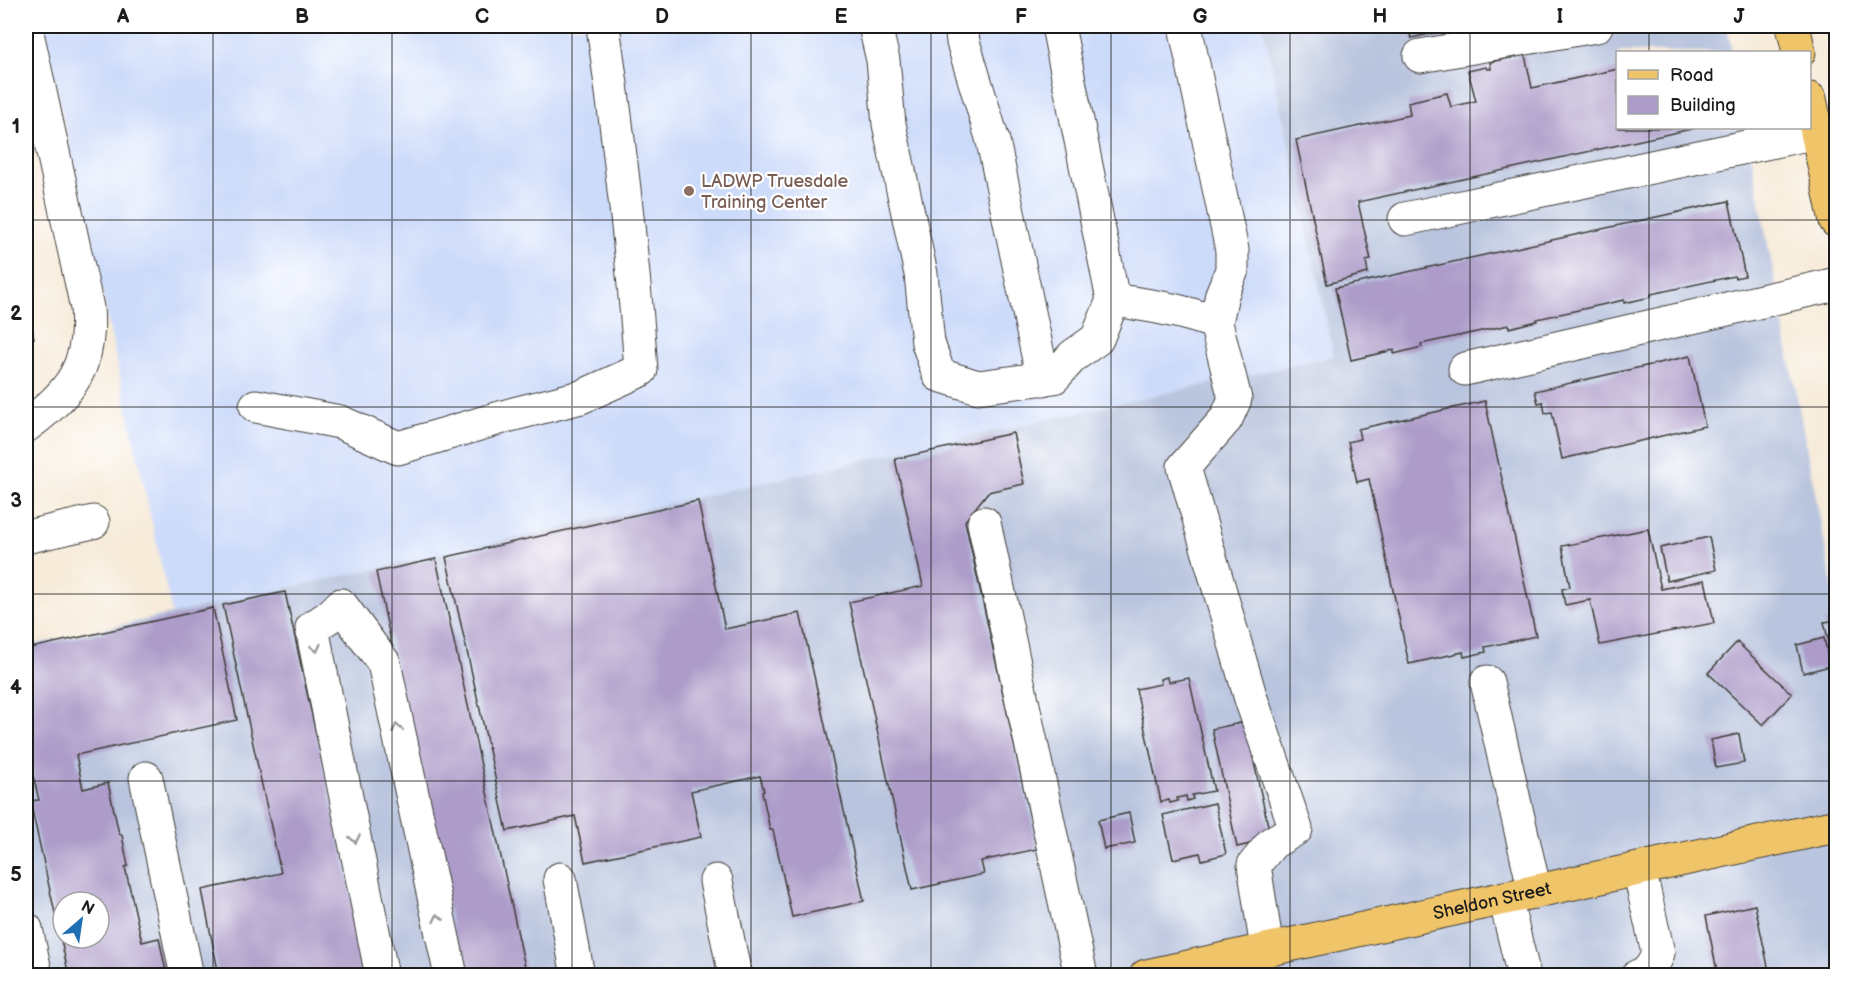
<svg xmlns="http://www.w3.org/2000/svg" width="1862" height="1001" font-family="'Balsamiq Sans',sans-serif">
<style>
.built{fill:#cddbfa}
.industrial{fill:#b9c5de;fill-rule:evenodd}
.building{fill:#ad9cc9;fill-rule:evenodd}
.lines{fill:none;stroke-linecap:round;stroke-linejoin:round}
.minor-casing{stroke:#3d3b38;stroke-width:35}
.major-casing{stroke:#3d3b38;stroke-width:35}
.minor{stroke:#fff;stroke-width:33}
.major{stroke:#f0c469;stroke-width:33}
.oneway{stroke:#999}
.grid{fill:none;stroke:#1c1c1c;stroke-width:1.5;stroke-opacity:0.55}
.education-dot{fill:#8d6e63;stroke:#fff;stroke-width:2}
.labels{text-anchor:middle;stroke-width:4.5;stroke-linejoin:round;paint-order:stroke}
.education-label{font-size:18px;fill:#785e54;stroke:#fff;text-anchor:start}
.street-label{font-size:18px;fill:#1c1c1c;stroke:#fff}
.neatline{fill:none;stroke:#1c1c1c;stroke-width:2}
.grid-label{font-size:20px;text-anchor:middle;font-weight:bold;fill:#1c1c1c}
</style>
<rect width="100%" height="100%" fill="#fff"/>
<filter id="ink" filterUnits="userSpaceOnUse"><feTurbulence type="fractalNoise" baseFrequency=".0167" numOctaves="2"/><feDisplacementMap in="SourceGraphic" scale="12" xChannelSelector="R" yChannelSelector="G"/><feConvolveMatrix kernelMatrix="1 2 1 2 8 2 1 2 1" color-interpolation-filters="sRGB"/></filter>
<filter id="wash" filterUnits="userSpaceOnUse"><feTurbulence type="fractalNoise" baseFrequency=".008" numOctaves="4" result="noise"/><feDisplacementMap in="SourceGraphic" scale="24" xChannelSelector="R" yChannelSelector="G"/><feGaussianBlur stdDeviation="1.35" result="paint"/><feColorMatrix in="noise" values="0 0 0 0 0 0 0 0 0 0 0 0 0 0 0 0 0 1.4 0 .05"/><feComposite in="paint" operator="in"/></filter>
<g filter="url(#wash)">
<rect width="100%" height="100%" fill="#f7ebd9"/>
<!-- built -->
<path class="built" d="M 43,26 L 1263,26 L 1334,356 L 172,614 Z"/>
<!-- industrial -->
<path class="industrial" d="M 1263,26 L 1727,26 L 1732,52 L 1618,52 L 1618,128 L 1746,128 L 1836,603 L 1836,975 L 26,975 L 26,646 L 1334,356 ZM 63,902 L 99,902 L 99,938 L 63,938 Z"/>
<g id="blocks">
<!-- building -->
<path class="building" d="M 831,26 L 858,26 L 833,32 Z
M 1408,26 L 1480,26 L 1482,34 L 1446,41 L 1443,31 L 1411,38 Z
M 1525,55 L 1532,88 L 1618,69 L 1618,128 L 1696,128 L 1358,202 L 1371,260 L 1366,261 L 1368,273 L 1327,284 L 1296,140 L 1410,115 L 1408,102 L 1447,93 L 1451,107 L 1476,101 L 1468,71 L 1486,67 L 1487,69 L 1491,69 L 1490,62 Z
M 1729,201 L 1745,276 L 1735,278 L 1734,276 L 1651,294 L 1651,297 L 1624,303 L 1624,300 L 1537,319 L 1537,321 L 1509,328 L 1509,325 L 1421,344 L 1422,347 L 1394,354 L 1394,350 L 1351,360 L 1335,288 Z
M 26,303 L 34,338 L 26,339 Z
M 1690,356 L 1705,426 L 1562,459 L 1552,412 L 1545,413 L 1543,402 L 1538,403 L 1535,391 Z
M 1485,401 L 1536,636 L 1485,647 L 1486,652 L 1464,657 L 1463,652 L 1409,664 L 1369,479 L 1357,482 L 1348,442 L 1360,439 L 1358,429 Z
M 1013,433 L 1024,484 L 988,492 L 965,521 L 1037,849 L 981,861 L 984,874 L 912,890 L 849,602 L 923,586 L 895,459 Z
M 698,501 L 725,629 L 800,613 L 864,901 L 792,917 L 773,830 L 770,830 L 762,792 L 764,791 L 760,776 L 691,791 L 701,837 L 585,862 L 575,816 L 507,831 L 446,557 Z
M 1648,529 L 1661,589 L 1705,580 L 1714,623 L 1600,645 L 1590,600 L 1565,605 L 1562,589 L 1570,587 L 1562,546 Z
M 1709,537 L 1716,570 L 1667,581 L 1660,548 Z
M 436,559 L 527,976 L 463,976 L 376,572 Z
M 285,592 L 369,976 L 219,976 L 202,890 L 281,873 L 223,605 Z
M 213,608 L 237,720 L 76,755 L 83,789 L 108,783 L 119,834 L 122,835 L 128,866 L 125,867 L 142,942 L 159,938 L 167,976 L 69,976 L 30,801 L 39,800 L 26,746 L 26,649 ZM 63,902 L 99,902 L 99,938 L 63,938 Z
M 1831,621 L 1834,638 L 1828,639 L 1824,622 Z
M 1824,638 L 1830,666 L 1803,673 L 1797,645 Z
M 1737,642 L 1792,694 L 1763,725 L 1708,673 Z
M 1167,677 L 1168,682 L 1189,678 L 1214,791 L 1192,795 L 1193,799 L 1187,801 L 1186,796 L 1177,798 L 1178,801 L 1170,803 L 1169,800 L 1161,802 L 1136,689 L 1161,684 L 1160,679 Z
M 1245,722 L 1271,839 L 1237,847 L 1212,729 Z
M 1739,734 L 1744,763 L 1716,768 L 1711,740 Z
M 1215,803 L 1226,854 L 1202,860 L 1200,853 L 1173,859 L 1163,815 Z
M 1129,813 L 1135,843 L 1104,849 L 1098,820 Z
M 1755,905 L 1770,976 L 1718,976 L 1706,916 Z"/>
</g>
</g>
<g filter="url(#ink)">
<use href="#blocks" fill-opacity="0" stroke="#3d3b38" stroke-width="1.5"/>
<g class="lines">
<!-- minor casing -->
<g class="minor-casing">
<path id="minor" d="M 875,26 L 883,60 L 889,124 L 921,274 L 928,343 L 939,375 L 978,387 L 1054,377 L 1073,356 L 1097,339 L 1113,300 L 1058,26
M 961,26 L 963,42 L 993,141 L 1043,379
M 1185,26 L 1232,250 L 1232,270 L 1222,294 L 1216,323 L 1235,399 L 1226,419 L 1184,467 L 1251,699 L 1296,829 L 1272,843 L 1254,865 L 1267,949
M 26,28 L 87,308 C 92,366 71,393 26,426
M 1420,56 L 1596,26
M 1405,219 L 1817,132
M 1113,300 C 1148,305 1182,310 1216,323
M 1465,369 L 1836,284
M 256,406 L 340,422 L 398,448 L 510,415 L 581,397 L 641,370 C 633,255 619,140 603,26
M 984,523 L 1081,976
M 26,537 L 93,522
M 1487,682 L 1535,892
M 146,778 L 187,976
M 560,879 L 578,976
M 716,881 L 735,976
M 1505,898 L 1524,976
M 26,929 L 36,976
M 382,976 L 312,628 L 330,616 L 341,605 L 384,663 L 451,976
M 1638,976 C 1650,973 1654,964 1658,953 L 1639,869"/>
</g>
<!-- major casing -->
<g class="major-casing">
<g id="major">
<path d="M 1793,26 L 1799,52"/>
<path d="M 1810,99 L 1836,221"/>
<path id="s1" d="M 1146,976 L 1836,826"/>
</g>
</g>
<!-- minor -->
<use href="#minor" class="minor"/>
<!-- major -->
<use href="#major" class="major"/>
</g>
<!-- one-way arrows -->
<defs><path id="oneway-chevron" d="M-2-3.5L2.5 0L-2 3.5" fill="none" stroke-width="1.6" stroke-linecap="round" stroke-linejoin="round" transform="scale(1.5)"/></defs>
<g class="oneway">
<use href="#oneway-chevron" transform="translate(316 648) rotate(79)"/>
<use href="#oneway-chevron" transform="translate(397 728) rotate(-102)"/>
<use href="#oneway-chevron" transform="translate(355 839) rotate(79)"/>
<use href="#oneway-chevron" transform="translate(438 918) rotate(-102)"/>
</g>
</g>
<!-- grid -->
<path class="grid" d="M 213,26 L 213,976M 392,26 L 392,976M 572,26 L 572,976M 751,26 L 751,976M 931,26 L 931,976M 1111,26 L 1111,976M 1290,26 L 1290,976M 1470,26 L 1470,976M 1649,26 L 1649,52M 1649,128 L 1649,976M 26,220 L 1836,220M 26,407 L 1836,407M 26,594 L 1836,594M 26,781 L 1836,781"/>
<!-- markers -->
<circle class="education-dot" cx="689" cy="191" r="6"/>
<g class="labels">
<!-- education labels -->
<g class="education-label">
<text x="701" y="187">LADWP Truesdale<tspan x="701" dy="21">Training Center</tspan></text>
</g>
<!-- street labels -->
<g class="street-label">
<text dy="6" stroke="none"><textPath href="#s1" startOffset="354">Sheldon Street</textPath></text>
</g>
</g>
<!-- margin -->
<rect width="1862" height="1001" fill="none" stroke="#fff" stroke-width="66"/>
<!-- legend -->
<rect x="1616" y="51" width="195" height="78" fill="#ffffff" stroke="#a4a4a4" stroke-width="1.5"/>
<rect x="1628" y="70" width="30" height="9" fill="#f0c469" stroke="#a4a4a4" stroke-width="1.5"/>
<text x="1670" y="81" font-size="18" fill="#1c1c1c">Road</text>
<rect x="1628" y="96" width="30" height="18" fill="#ad9cc9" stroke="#a4a4a4" stroke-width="1.5"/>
<text x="1670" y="111" font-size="18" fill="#1c1c1c">Building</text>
<!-- north arrow -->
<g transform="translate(81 920) rotate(29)"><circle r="28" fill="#ffffff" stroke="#a4a4a4" stroke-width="1.5"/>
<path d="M0-4.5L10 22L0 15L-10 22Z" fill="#1f6fb2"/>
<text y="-9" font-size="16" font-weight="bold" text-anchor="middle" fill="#1c1c1c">N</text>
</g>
<rect x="33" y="33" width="1796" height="935" class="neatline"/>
<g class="grid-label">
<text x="123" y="23">A</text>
<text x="302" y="23">B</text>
<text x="482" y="23">C</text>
<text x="662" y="23">D</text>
<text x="841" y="23">E</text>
<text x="1021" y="23">F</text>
<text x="1200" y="23">G</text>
<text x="1380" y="23">H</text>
<text x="1560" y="23">I</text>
<text x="1739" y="23">J</text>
<text x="16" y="133">1</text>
<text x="16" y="320">2</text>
<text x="16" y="507">3</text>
<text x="16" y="694">4</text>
<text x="16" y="881">5</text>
</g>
</svg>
